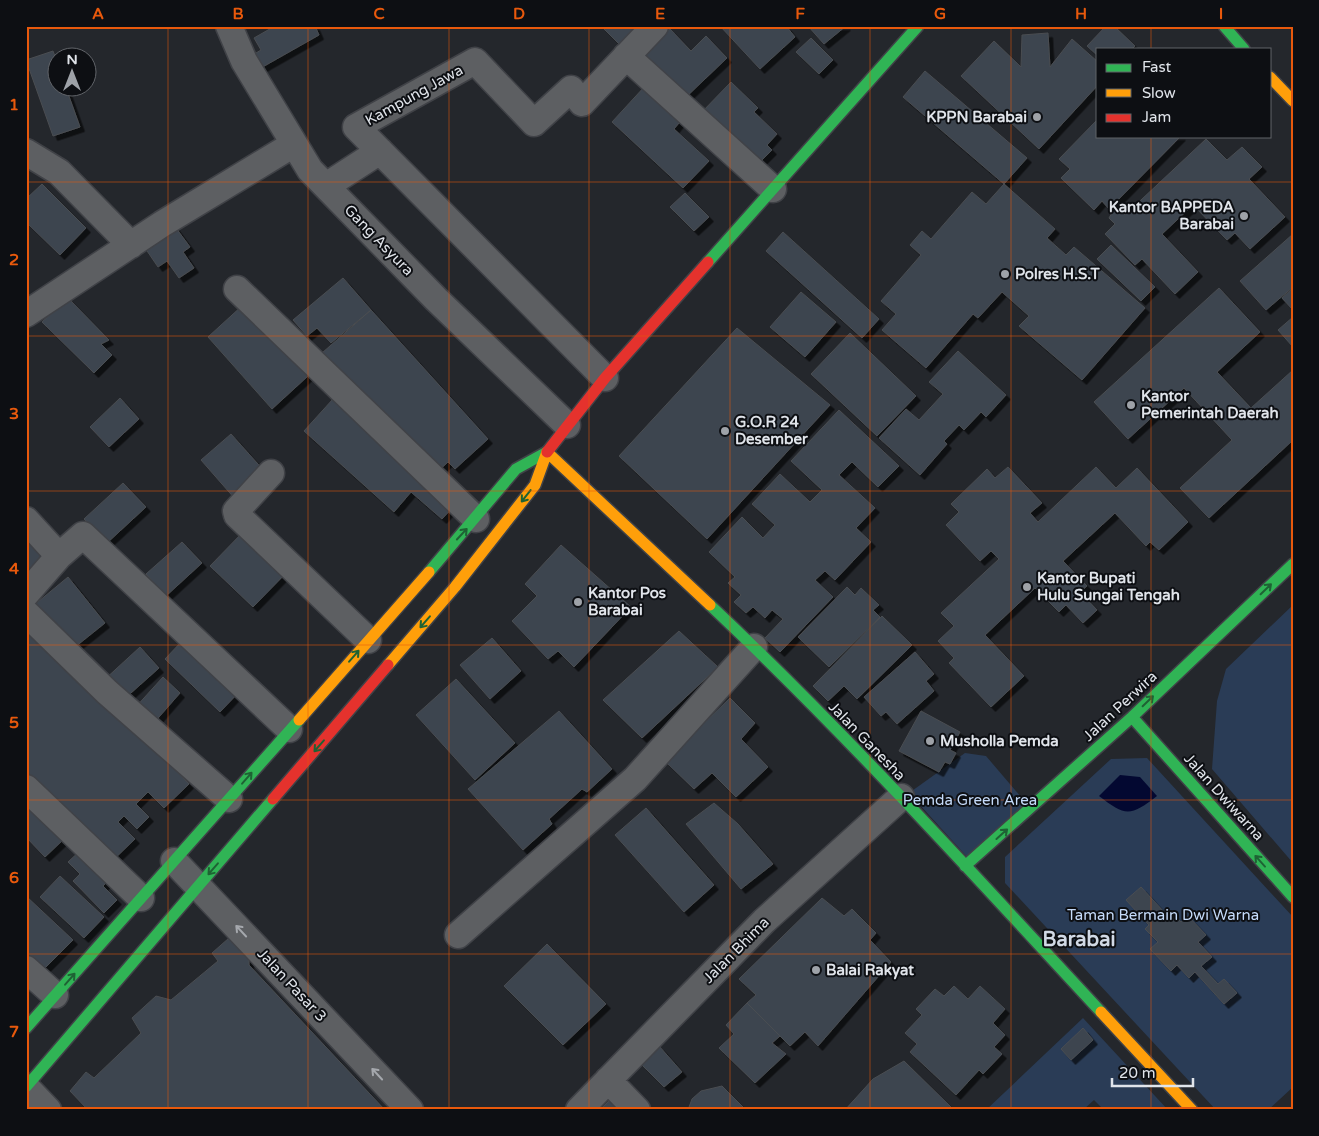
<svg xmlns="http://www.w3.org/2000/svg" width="1319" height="1136" font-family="'Varela Round',sans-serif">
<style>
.green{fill:#2a3c56}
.water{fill:#030831}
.building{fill:#3c4450;stroke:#4a4d51;filter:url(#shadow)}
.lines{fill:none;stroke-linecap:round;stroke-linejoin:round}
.street-casing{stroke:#404247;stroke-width:29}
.fast-casing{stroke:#404247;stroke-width:14}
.slow-casing{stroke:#404247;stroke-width:14}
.jam-casing{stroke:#404247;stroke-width:14}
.street{stroke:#5d5f62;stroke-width:26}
.fast{stroke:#30b455;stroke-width:11}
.slow{stroke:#ff9f0a;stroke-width:11}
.jam{stroke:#e5322d;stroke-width:11}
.oneway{stroke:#1e6234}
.oneway2{stroke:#a5a8ad}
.grid{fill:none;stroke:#e8590c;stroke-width:1;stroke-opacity:0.55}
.poi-dot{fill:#9ea2a8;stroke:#0d0f13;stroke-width:2}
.labels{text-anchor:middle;stroke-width:4;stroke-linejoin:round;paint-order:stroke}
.street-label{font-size:15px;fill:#e0e4ea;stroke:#0d0f13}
.poi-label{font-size:15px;font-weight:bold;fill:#e0e4ea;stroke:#0d0f13;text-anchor:start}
.park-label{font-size:15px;fill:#c5dbfa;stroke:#0d0f13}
.district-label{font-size:20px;font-weight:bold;fill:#d1d9e5;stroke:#0d0f13}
.neatline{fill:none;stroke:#e8590c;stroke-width:2}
.grid-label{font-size:16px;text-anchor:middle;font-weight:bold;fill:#e8590c}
</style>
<defs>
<filter id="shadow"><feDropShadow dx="4.5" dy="4.5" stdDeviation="0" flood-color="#0009"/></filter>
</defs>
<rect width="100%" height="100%" fill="#24272c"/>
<!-- green -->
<path class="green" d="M 1293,605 L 1293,863 L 1212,769 L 1217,701 L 1226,669 Z
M 965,753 L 986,756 L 1027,804 L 968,858 L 909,793 Z
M 1147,758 L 1293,917 L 1293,1087 L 1268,1110 L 1216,1110 L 1005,883 L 1005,857 L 1111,759 Z
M 1083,1018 L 1168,1110 L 1104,1110 L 1094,1100 L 1083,1110 L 986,1110 Z"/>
<!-- water -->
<path class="water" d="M 1120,775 L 1140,777 L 1157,796 C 1130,817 1125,816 1099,796 Z"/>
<!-- building -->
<path class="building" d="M 275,26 L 315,26 L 319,35 L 259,69 L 251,56 L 261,50 L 254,38 Z
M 601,26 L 645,26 L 623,48 Z
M 720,26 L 786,26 L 795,37 L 760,69 Z
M 808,26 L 846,26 L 824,44 Z
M 1106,26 L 1114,26 L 1135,46 L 1132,49 L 1098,49 L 1098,56 L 1087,46 Z
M 670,29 L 691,51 L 706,36 L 727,58 L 684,99 L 643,55 Z
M 1048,33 L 1050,67 L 1072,39 L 1098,62 L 1098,85 L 1039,149 L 961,76 L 994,41 L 1021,67 L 1022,35 Z
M 811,38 L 833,60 L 819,74 L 796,52 Z
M 53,51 L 58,64 L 58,88 L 66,88 L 80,127 L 53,136 L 26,60 Z
M 925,71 L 1027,158 L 1004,184 L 903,97 Z
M 731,82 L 758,108 L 754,112 L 777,134 L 767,145 L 772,150 L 755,167 L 700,114 Z
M 646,85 L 683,118 L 674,129 L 709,161 L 683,188 L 612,122 Z
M 1098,119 L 1098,136 L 1181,136 L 1109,209 L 1102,201 L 1094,210 L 1061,178 L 1070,169 L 1059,159 Z
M 1206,139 L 1227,160 L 1242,147 L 1262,167 L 1249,179 L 1285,217 L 1250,249 L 1235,233 L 1227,240 L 1193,205 L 1162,234 L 1198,272 L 1175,294 L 1142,259 L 1135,265 L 1105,234 L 1115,224 L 1109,218 L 1113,211 L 1120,209 L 1125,215 Z
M 42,184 L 86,228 L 60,255 L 26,222 L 26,199 Z
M 1004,184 L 1055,229 L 1047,238 L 1066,255 L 1074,247 L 1145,308 L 1082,380 L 1019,326 L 1029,316 L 1002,292 L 978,318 L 973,314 L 926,368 L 882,330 L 896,314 L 881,301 L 921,255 L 910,245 L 922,231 L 931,239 L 972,192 L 986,204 Z
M 685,193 L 709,217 L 694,231 L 670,207 Z
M 173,224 L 190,247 L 183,252 L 194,268 L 179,278 L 167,261 L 158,267 L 143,245 Z
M 783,232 L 879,319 L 862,338 L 766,251 Z
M 1293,234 L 1293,287 L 1266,310 L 1240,281 Z
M 1111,245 L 1155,287 L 1141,301 L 1097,259 Z
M 343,278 L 371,310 L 331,343 L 317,328 L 307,336 L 293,320 Z
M 1219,288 L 1260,332 L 1217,372 L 1251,408 L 1293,370 L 1293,440 L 1209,518 L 1180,488 L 1232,440 L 1184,388 L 1128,439 L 1094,402 Z
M 1293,288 L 1293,310 L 1282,298 Z
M 801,292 L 836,322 L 805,357 L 770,327 Z
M 68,298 L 109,340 L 101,344 L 112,355 L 94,373 L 42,322 Z
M 243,305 L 308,376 L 272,409 L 208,337 Z
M 371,310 L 488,439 L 455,469 L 448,462 L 435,474 L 314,360 Z
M 1293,317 L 1293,347 L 1278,330 Z
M 737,328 L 830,405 L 707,539 L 619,456 Z
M 850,333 L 916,396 L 877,436 L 811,374 Z
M 958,351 L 1006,395 L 986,417 L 981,412 L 964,430 L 959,425 L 944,441 L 947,444 L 920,475 L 879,438 L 906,409 L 919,420 L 943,394 L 929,382 Z
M 120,398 L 139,419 L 109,447 L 90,427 Z
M 333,399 L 454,506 L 442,519 L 411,492 L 394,512 L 304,431 Z
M 839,410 L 899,466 L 878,487 L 852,462 L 839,475 L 875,508 L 856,528 L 871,542 L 835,580 L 825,571 L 815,580 L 833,597 L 780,652 L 765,638 L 783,619 L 772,610 L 765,618 L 753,607 L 746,613 L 734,602 L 741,595 L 728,583 L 735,577 L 709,552 L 742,517 L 763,538 L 775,525 L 752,504 L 780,474 L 810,502 L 822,490 L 791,461 Z
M 231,434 L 266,473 L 236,500 L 201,460 Z
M 1008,467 L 1042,503 L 1030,513 L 1038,522 L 1096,467 L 1116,488 L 1137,468 L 1188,522 L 1159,550 L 1150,542 L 1146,546 L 1115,513 L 1063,561 L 1087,586 L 1080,592 L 1097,610 L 1083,623 L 1066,605 L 1059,612 L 1035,588 L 985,635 L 1024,676 L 991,707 L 949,663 L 954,658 L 938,641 L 954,626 L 941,613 L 999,559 L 991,551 L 980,561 L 946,525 L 959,512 L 951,504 L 987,469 L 995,478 Z
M 123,483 L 146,507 L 107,543 L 84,519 Z
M 26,529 L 55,557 L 26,574 Z
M 245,530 L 288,571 L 253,607 L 210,566 Z
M 182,542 L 202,563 L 166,596 L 146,574 Z
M 561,545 L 631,607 L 574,667 L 558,651 L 548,659 L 512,621 L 537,596 L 525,584 Z
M 68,577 L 105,623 L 70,651 L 33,606 Z
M 847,587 L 855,595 L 861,588 L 879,605 L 873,610 L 880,617 L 829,667 L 798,637 Z
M 882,616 L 912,645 L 857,699 L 844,686 L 828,701 L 813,686 Z
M 26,618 L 189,784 L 164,808 L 148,792 L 136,804 L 149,817 L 137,829 L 124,816 L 118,822 L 135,839 L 109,864 L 26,782 Z
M 679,631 L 718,667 L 642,738 L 603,700 Z
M 492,638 L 521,671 L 490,699 L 460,665 Z
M 183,640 L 239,692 L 220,712 L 165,659 Z
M 140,647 L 159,668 L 122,701 L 103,681 Z
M 915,652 L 934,674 L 926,681 L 934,691 L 897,724 L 886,712 L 881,716 L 864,697 Z
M 163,677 L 180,693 L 152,725 L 134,709 Z
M 456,679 L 515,743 L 475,780 L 416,715 Z
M 730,698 L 755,723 L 741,739 L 768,767 L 736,797 L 712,773 L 694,789 L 665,761 Z
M 559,711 L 612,769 L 587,792 L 582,789 L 549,819 L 552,824 L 523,850 L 468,789 Z
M 921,711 L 960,732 L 950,750 L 956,753 L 950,764 L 945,762 L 939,772 L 899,751 Z
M 26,798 L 64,839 L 45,857 L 26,837 Z
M 714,803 L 738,824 L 773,864 L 741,889 L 686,824 Z
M 646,808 L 714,885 L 684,912 L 615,835 Z
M 81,850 L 110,879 L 103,886 L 117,900 L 104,913 L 73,881 L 80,874 L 68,862 Z
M 60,876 L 104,917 L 84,938 L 40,897 Z
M 1141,887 L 1164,912 L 1168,908 L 1181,922 L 1188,916 L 1206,935 L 1198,942 L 1212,957 L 1201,966 L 1218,984 L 1224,979 L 1237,993 L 1224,1004 L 1195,972 L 1189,978 L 1177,965 L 1171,971 L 1150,949 L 1158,942 L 1145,929 L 1149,925 L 1126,900 Z
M 26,896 L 73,940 L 42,971 L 26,956 Z
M 822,898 L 844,916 L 852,909 L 876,933 L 870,940 L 891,962 L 818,1046 L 805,1032 L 790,1046 L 747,1003 L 756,995 L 739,979 Z
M 229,938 L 249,955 L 249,965 L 385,1110 L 88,1110 L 70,1091 L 86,1072 L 94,1078 L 141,1033 L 132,1018 L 156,996 L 171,1000 L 218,961 L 212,953 Z
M 547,944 L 606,1004 L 563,1045 L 504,986 Z
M 954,986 L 968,999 L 980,986 L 1005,1009 L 993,1023 L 1005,1035 L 994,1047 L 1002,1054 L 983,1074 L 979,1070 L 956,1095 L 910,1052 L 917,1044 L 905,1033 L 922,1015 L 916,1009 L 935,989 L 944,996 Z
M 747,1003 L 780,1036 L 772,1043 L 786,1054 L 755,1083 L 719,1048 L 734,1034 L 726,1025 Z
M 1083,1028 L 1093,1040 L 1071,1060 L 1061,1049 Z
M 659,1046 L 682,1072 L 664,1087 L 642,1065 Z
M 904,1061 L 954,1110 L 845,1110 L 873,1079 Z
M 722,1086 L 746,1110 L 688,1110 L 692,1099 L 701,1091 Z
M 615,1095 L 629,1110 L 600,1110 Z"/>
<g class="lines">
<!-- street casing -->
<g class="street-casing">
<path id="street" d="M 229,26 L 244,61 L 310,170 L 436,299 L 567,425
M 626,56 L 773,189
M 26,152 L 59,172 L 131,245
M 326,186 L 380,151
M 237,289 L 476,519
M 26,314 L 162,224 L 294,144
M 605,378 L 356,127 L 475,61 L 534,123 L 571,89 L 582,103 L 655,26
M 271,473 L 236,511 L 237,515 L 368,640
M 26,520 L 59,556
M 26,594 L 59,556 L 83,535 L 289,729
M 26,613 L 107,692 L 229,799
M 26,788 L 141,898
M 174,861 L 410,1110
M 458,935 L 635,779 L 754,647
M 26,969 L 55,995
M 608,1080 L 637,1110
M 26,1087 L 48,1110
M 579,1110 L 764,921 L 901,797"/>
</g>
<!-- fast casing -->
<g class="fast-casing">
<path id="fast" d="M 1224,26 L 1244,49
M 708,262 L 918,26
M 429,572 L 516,469 L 547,452
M 710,605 C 847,734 973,874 1101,1012
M 1132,717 L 1293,897
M 965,866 L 1132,717 L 1293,564
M 26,1028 L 299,720
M 26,1087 L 273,799"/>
</g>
<!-- slow casing -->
<g class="slow-casing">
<path id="slow" d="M 1270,77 L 1293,101
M 547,452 L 710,605
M 388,665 L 455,587 L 535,485 L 547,452
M 299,720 L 429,572
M 1101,1012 L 1192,1110"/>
</g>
<!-- jam casing -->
<g class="jam-casing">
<path id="jam" d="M 547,452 L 605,378 L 708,262
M 273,799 L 388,665"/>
</g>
<!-- street -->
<use href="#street" class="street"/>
<!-- fast -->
<use href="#fast" class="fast"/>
<!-- slow -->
<use href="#slow" class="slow"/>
<!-- jam -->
<use href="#jam" class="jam"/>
</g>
<!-- one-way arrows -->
<defs><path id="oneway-shaft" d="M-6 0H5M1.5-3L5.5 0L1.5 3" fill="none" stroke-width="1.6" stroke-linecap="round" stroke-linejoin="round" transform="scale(1.25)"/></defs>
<g class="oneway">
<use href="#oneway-shaft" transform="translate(526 496) rotate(128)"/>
<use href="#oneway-shaft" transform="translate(462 534) rotate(-47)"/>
<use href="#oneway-shaft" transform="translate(1266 589) rotate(-44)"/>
<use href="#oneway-shaft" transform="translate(425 622) rotate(131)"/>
<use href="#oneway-shaft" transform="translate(354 656) rotate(-49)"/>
<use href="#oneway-shaft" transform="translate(1148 701) rotate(-44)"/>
<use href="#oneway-shaft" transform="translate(319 746) rotate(131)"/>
<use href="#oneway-shaft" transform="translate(247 778) rotate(-49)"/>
<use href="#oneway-shaft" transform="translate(1002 834) rotate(-42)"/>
<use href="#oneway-shaft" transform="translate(1260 861) rotate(-132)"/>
<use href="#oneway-shaft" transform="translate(213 869) rotate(131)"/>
<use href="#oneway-shaft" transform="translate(70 979) rotate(-49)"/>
</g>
<g class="oneway2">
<use href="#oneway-shaft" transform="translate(241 931) rotate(-133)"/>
<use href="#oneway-shaft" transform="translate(377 1074) rotate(-133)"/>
</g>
<!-- grid -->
<path class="grid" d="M 168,26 L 168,1110M 308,26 L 308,1110M 449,26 L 449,1110M 589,26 L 589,1110M 730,26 L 730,1110M 870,26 L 870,1110M 1011,26 L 1011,1110M 1151,26 L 1151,49M 1151,136 L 1151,1110M 26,182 L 1293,182M 26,336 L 1293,336M 26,491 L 1293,491M 26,645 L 1293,645M 26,800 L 1293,800M 26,954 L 1293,954"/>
<!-- markers -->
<g class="poi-dot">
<circle cx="1037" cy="117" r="5"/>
<circle cx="1244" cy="216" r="5"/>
<circle cx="1005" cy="274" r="5"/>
<circle cx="1131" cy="405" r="5"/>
<circle cx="725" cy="431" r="5"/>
<circle cx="1027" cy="587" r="5"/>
<circle cx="578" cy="602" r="5"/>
<circle cx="930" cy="741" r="5"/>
<circle cx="816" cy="970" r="5"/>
</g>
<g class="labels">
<!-- street labels -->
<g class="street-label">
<text transform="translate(414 95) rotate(-29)" y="5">Kampung Jawa</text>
<text transform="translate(379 240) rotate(46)" y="5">Gang Asyura</text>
<text transform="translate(1120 706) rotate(-43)" y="5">Jalan Perwira</text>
<text transform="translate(867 741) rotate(46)" y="5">Jalan Ganesha</text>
<text transform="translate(1224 797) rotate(48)" y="5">Jalan Dwiwarna</text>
<text transform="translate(736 950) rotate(-45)" y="5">Jalan Bhima</text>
<text transform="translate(292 985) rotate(47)" y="5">Jalan Pasar 3</text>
</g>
<!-- poi labels -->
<g class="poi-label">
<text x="1027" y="122" text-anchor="end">KPPN Barabai</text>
<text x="1234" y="212" text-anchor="end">Kantor BAPPEDA<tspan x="1234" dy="17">Barabai</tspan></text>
<text x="1015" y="279">Polres H.S.T</text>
<text x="1141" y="401">Kantor<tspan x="1141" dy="17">Pemerintah Daerah</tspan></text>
<text x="735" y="427">G.O.R 24<tspan x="735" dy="17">Desember</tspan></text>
<text x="1037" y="583">Kantor Bupati<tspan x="1037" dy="17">Hulu Sungai Tengah</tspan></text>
<text x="588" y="598">Kantor Pos<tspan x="588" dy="17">Barabai</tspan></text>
<text x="940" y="746">Musholla Pemda</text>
<text x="826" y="975">Balai Rakyat</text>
</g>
<!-- park labels -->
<g class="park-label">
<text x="970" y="805">Pemda Green Area</text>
<text x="1163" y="920">Taman Bermain Dwi Warna</text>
</g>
<!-- district labels -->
<g class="district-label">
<text x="1079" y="946">Barabai</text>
</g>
</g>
<!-- border -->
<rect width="1319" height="1136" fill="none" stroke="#0d0f13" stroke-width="55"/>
<!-- legend -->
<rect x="1096" y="48" width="175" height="90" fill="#0d0f13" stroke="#616469"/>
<rect x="1106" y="64" width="25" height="8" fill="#30b455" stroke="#616469"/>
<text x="1142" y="72" font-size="15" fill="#e0e4ea">Fast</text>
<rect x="1106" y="89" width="25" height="8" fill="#ff9f0a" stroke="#616469"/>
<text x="1142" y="98" font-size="15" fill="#e0e4ea">Slow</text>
<rect x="1106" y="114" width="25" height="8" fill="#e5322d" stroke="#616469"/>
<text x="1142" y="122" font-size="15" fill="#e0e4ea">Jam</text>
<!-- north arrow -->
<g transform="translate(72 72)"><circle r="24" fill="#0d0f13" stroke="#616469"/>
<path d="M0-4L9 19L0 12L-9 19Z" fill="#9ea2a8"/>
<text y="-8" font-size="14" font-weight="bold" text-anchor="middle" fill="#e0e4ea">N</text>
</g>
<!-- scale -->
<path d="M1112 1078v8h81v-8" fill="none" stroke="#e0e4ea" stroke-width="2.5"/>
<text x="1119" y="1078" font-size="15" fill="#e0e4ea" stroke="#0d0f13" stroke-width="4" paint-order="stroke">20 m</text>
<rect x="28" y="28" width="1264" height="1080" class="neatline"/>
<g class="grid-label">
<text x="98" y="19">A</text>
<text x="238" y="19">B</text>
<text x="379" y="19">C</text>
<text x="519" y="19">D</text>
<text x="660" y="19">E</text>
<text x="800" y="19">F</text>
<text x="940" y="19">G</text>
<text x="1081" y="19">H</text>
<text x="1221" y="19">I</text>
<text x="14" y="110">1</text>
<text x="14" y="265">2</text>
<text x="14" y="419">3</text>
<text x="14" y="574">4</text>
<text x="14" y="728">5</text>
<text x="14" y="883">6</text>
<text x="14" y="1037">7</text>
</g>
</svg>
